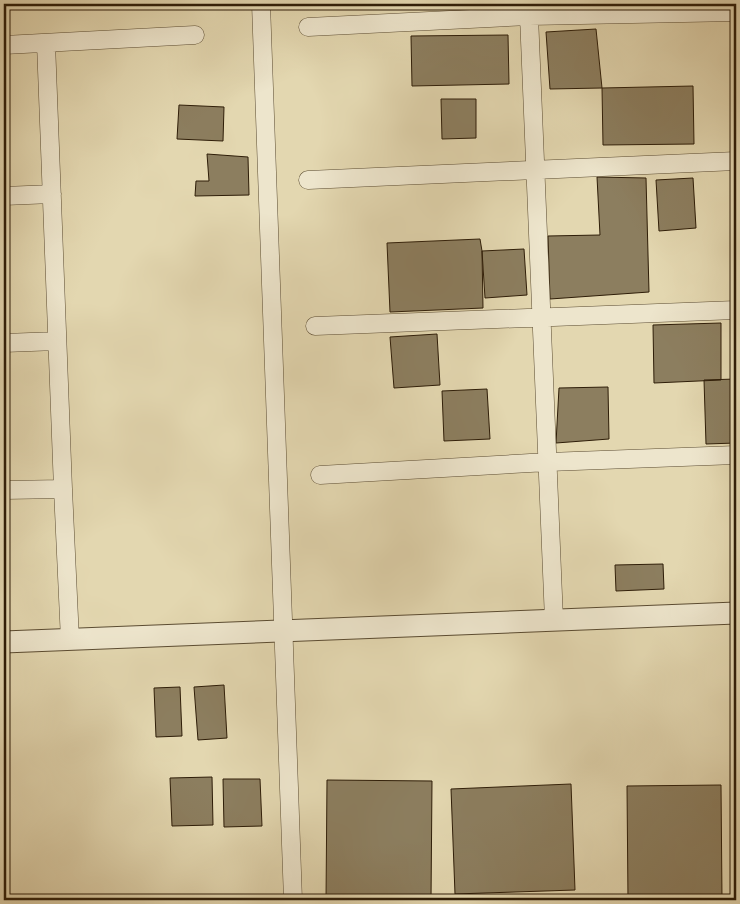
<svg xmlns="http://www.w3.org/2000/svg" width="740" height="904" font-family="'IM FELL French Canon',serif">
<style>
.building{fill:#8c7e5f;stroke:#2e1d08}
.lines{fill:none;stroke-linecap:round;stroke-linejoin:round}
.minor-casing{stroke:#5b4c32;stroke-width:19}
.tertiary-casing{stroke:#5b4c32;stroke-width:23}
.minor{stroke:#ede5cc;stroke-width:18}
.tertiary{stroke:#ede5cc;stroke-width:21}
</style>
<rect width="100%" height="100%" fill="#e3d7b0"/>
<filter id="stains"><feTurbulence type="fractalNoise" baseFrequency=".004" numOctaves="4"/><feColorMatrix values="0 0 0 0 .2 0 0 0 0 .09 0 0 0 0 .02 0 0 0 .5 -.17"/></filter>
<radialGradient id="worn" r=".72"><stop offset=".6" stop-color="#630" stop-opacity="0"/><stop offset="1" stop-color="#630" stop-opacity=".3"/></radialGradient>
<!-- building -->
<path class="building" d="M 596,29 L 602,88 L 550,89 L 546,32 Z
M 508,35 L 509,84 L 412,86 L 411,36 Z
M 693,86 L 694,144 L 603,145 L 602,88 Z
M 441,99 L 476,99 L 476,138 L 442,139 Z
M 179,105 L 224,107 L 223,141 L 177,139 Z
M 207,154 L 248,157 L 249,195 L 195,196 L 196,181 L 209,181 Z
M 597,177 L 646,178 L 649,292 L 550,299 L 548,236 L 600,235 Z
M 693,178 L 696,228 L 659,231 L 656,180 Z
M 480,239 L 482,251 L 483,308 L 390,312 L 387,243 Z
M 524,249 L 527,295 L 485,298 L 482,251 Z
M 721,323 L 721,380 L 654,383 L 653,325 Z
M 437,334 L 440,385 L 394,388 L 390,337 Z
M 736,379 L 736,443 L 706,444 L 704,380 Z
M 608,387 L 609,439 L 556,443 L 559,388 Z
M 487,389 L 490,439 L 444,441 L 442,391 Z
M 663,564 L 664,589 L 616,591 L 615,565 Z
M 224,685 L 227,738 L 198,740 L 194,687 Z
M 180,687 L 182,736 L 156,737 L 154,688 Z
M 212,777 L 213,825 L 172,826 L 170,778 Z
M 223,779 L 260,779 L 262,826 L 224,827 Z
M 327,780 L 432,781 L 431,900 L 326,900 Z
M 571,784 L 575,890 L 455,894 L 451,789 Z
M 721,785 L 722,899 L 628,900 L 627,786 Z"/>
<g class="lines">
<!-- minor casing -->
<g class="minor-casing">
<path id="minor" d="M 261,4 L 293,900
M 529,16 L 554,620
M 308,27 L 529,16 L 736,12
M 4,45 L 195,35
M 308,180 L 736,161
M 4,196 L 52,194
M 315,326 L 736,310
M 4,343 L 57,341
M 320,475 L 548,462 L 736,455
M 63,489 L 70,640
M 4,490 L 63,489 L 46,43"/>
</g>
<!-- tertiary casing -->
<g class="tertiary-casing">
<path id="tertiary" d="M 4,642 L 736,613"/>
</g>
<!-- minor -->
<use href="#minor" class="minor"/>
<!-- tertiary -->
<use href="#tertiary" class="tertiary"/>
</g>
<!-- margin -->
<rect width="740" height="904" fill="none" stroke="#e3d7b0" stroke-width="20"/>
<rect x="5" y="5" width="730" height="894" fill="none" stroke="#2e1d08" stroke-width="2.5"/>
<rect x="10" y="10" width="720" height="884" fill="none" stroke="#2e1d08"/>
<rect width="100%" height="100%" filter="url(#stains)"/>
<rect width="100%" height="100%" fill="url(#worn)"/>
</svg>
